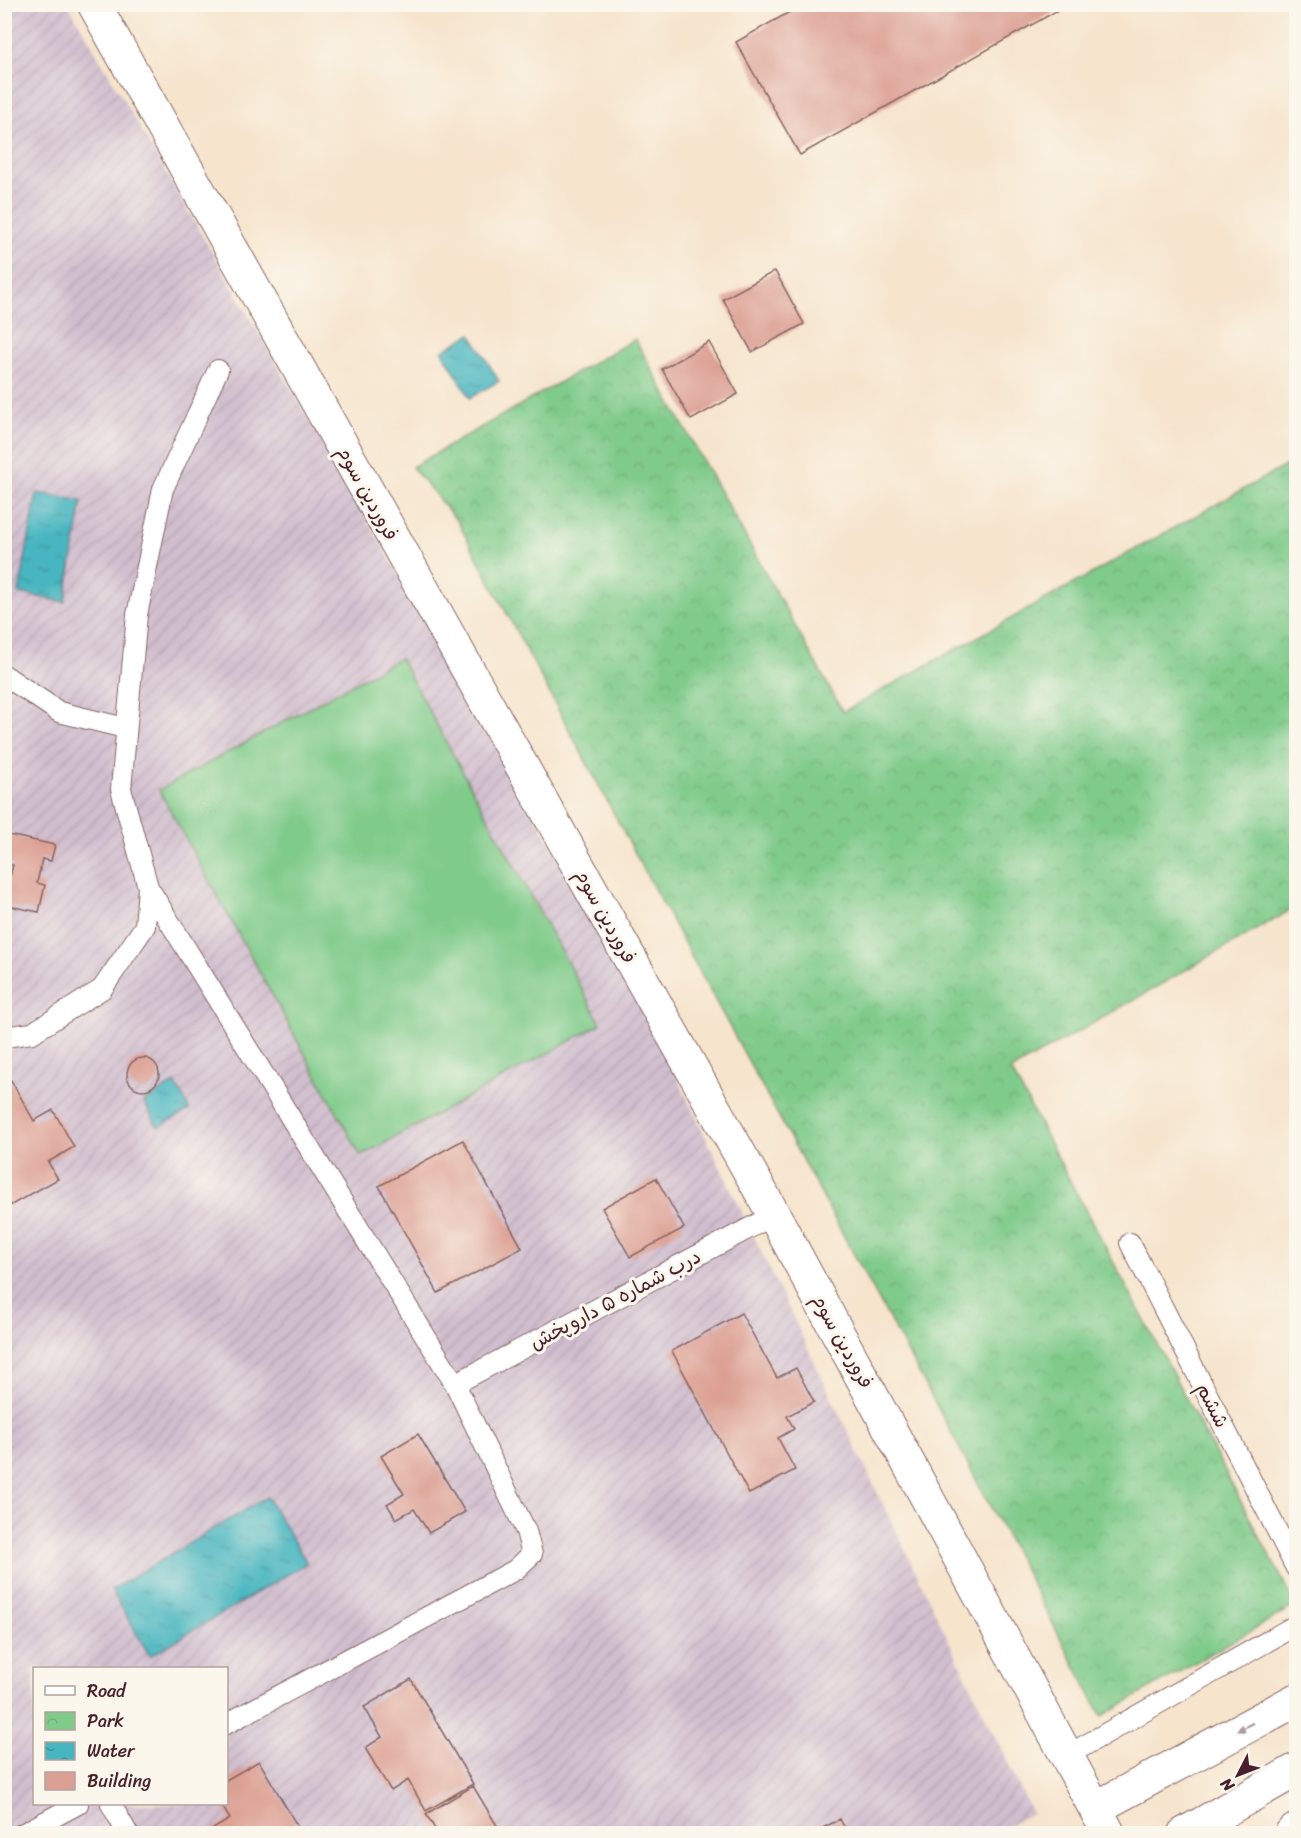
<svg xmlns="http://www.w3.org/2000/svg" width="1301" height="1838" font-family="Sriracha,'Playpen Sans Arabic',sans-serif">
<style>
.industrial{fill:url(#industrial-furrows);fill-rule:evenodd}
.park{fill:url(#park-crowns);stroke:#64755a;stroke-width:1.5}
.garden{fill:#7fcb8a;stroke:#64755a;stroke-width:1.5}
.water{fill:url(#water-ripples);stroke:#486a76;stroke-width:1.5}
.building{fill:#dc9f93}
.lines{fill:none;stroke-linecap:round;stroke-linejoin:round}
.service-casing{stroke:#866463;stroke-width:22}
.tertiary-casing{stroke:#866463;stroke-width:35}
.service{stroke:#fff;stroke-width:20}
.tertiary{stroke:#fff;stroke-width:33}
.oneway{fill:#ae9aa0}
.labels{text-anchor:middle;stroke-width:6;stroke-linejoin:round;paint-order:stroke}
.street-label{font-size:20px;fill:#4a1f2b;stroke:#fbf7ec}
</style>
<defs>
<pattern id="industrial-furrows" width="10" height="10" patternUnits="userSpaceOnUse" patternTransform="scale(1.5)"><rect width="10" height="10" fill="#d0bdce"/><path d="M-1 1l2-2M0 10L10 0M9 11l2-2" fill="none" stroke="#b4a2b1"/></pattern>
<pattern id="park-crowns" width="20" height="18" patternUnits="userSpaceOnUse" patternTransform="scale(1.5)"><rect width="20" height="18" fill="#7fcb8a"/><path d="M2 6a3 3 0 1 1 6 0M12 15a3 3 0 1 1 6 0" fill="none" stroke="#6fae77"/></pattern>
<pattern id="water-ripples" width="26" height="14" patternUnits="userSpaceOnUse" patternTransform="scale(1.5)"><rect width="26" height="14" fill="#47b6c0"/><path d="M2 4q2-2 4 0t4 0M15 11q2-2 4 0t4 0" fill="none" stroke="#3d939c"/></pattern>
</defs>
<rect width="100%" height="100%" fill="#fbf7ec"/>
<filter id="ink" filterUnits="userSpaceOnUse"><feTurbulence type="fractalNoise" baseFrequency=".0167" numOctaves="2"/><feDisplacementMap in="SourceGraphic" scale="12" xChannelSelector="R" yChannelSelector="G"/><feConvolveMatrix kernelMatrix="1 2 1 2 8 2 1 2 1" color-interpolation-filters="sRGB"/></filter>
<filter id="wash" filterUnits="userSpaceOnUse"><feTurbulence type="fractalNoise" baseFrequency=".008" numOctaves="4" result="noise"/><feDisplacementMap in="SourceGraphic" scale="24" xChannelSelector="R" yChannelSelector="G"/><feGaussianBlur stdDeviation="1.35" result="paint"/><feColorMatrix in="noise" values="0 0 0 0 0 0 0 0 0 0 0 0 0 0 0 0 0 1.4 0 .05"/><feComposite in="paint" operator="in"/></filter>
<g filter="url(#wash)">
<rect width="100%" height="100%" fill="#f6e4cc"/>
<!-- industrial -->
<path class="industrial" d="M 68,4 L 452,666 L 644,1009 L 1032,1813 L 993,1834 L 5,1834 L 4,5 ZM 34,1668 L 226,1668 L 226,1804 L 34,1804 Z"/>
<!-- park -->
<path class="park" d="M 635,339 L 843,712 L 1296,460 L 1296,907 L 1011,1070 L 1296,1605 L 1102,1716 L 939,1410 L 644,870 L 458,522 L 412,467 Z"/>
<!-- garden -->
<path class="garden" d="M 400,658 L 601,1024 L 361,1156 L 159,790 Z"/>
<!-- water -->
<path class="water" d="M 471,334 L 499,381 L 470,398 L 442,351 Z
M 37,493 L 82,501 L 65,602 L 19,593 Z
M 175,1083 L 190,1110 L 158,1127 L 144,1102 Z
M 267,1497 L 307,1563 L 150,1656 L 111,1590 Z"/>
<g id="blocks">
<!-- building -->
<path class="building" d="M 804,4 L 1069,4 L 800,155 L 736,42 Z
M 775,271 L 804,324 L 752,352 L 723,299 Z
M 709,342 L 738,394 L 691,420 L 662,369 Z
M 4,834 L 55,845 L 51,861 L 42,859 L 37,883 L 45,885 L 39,912 L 4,905 L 4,875 L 10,876 L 13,865 L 4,863 Z
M127 1074a16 16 0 1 1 32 0a16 16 0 1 1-32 0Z
M 11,1080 L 34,1121 L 53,1110 L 74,1147 L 48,1162 L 58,1179 L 4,1209 L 4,1084 Z
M 463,1140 L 522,1248 L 438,1293 L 379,1186 Z
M 656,1178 L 684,1228 L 630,1257 L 602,1208 Z
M 741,1313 L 777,1378 L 796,1368 L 814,1402 L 787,1416 L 794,1429 L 778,1438 L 795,1470 L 749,1494 L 672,1351 Z
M 418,1434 L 465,1512 L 429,1533 L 414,1509 L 396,1519 L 387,1504 L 404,1494 L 381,1456 Z
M 411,1679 L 473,1784 L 426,1811 L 408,1780 L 391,1791 L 365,1748 L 382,1737 L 364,1707 Z
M 259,1761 L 302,1834 L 215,1834 L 213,1829 L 230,1819 L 221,1804 L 226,1804 L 226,1780 Z
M 473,1786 L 502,1834 L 438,1834 L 426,1814 Z
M 840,1819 L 848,1834 L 811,1834 Z"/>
</g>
</g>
<g filter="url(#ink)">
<use href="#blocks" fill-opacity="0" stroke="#866463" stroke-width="1.5"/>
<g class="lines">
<!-- service casing -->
<g class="service-casing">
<path id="service" d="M 4,675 L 59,712 L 125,728
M 148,887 L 455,1384 L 526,1531 L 532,1554 L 515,1570 L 226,1724
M 4,1037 L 32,1033 L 102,989 L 145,926 L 148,887 L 121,789 L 137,615 L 163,489 L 218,370
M 1130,1243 L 1296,1568
M 455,1384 L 774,1215
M 1068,1755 L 1296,1625
M 111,1804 L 128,1834
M 22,1834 L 78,1804"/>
</g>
<!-- tertiary casing -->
<g class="tertiary-casing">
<path id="tertiary" d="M 94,4 L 774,1215 L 1109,1834
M 1096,1808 L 1296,1700
M 1184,1834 L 1296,1770
M 1291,1834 L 1296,1830"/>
</g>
<!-- service -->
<use href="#service" class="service"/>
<!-- tertiary -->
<use href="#tertiary" class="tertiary"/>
</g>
<!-- one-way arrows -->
<defs><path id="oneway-solid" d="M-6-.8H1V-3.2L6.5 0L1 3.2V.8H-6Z" transform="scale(1.5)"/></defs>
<use class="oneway" href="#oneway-solid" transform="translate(1245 1727) rotate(152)"/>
</g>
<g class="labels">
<!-- street labels -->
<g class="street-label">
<text transform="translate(368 493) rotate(61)" y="7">فروردین سوم</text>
<text transform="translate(606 916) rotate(61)" y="7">فروردین سوم</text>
<text transform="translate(615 1299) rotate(-28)" y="7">درب شماره ۵ داروپخش</text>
<text transform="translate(843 1341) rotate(61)" y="7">فروردین سوم</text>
<text transform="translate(1213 1405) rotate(63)" y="7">ششم</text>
</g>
</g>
<!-- margin -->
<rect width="1301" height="1838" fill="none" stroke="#fbf7ec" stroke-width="24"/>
<!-- legend -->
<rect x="33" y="1667" width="195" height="138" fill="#fbf7ec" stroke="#b4a19f" stroke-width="1.5"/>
<rect x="45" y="1686" width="30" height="9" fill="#ffffff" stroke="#b4a19f" stroke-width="1.5"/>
<text x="87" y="1697" font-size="18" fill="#4a1f2b">Road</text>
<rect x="45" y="1712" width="30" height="18" fill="url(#park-crowns)" stroke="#b4a19f" stroke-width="1.5"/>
<text x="87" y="1727" font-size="18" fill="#4a1f2b">Park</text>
<rect x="45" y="1742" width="30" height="18" fill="url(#water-ripples)" stroke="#b4a19f" stroke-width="1.5"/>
<text x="87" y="1757" font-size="18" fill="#4a1f2b">Water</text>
<rect x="45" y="1772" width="30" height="18" fill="#dc9f93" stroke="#b4a19f" stroke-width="1.5"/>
<text x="87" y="1787" font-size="18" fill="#4a1f2b">Building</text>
<!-- north arrow -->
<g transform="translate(1238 1775) rotate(228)" stroke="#fbf7ec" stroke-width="4.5" paint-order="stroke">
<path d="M0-4.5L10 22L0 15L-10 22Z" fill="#4a1f2b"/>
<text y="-9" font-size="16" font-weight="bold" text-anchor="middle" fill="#4a1f2b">N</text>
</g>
</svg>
